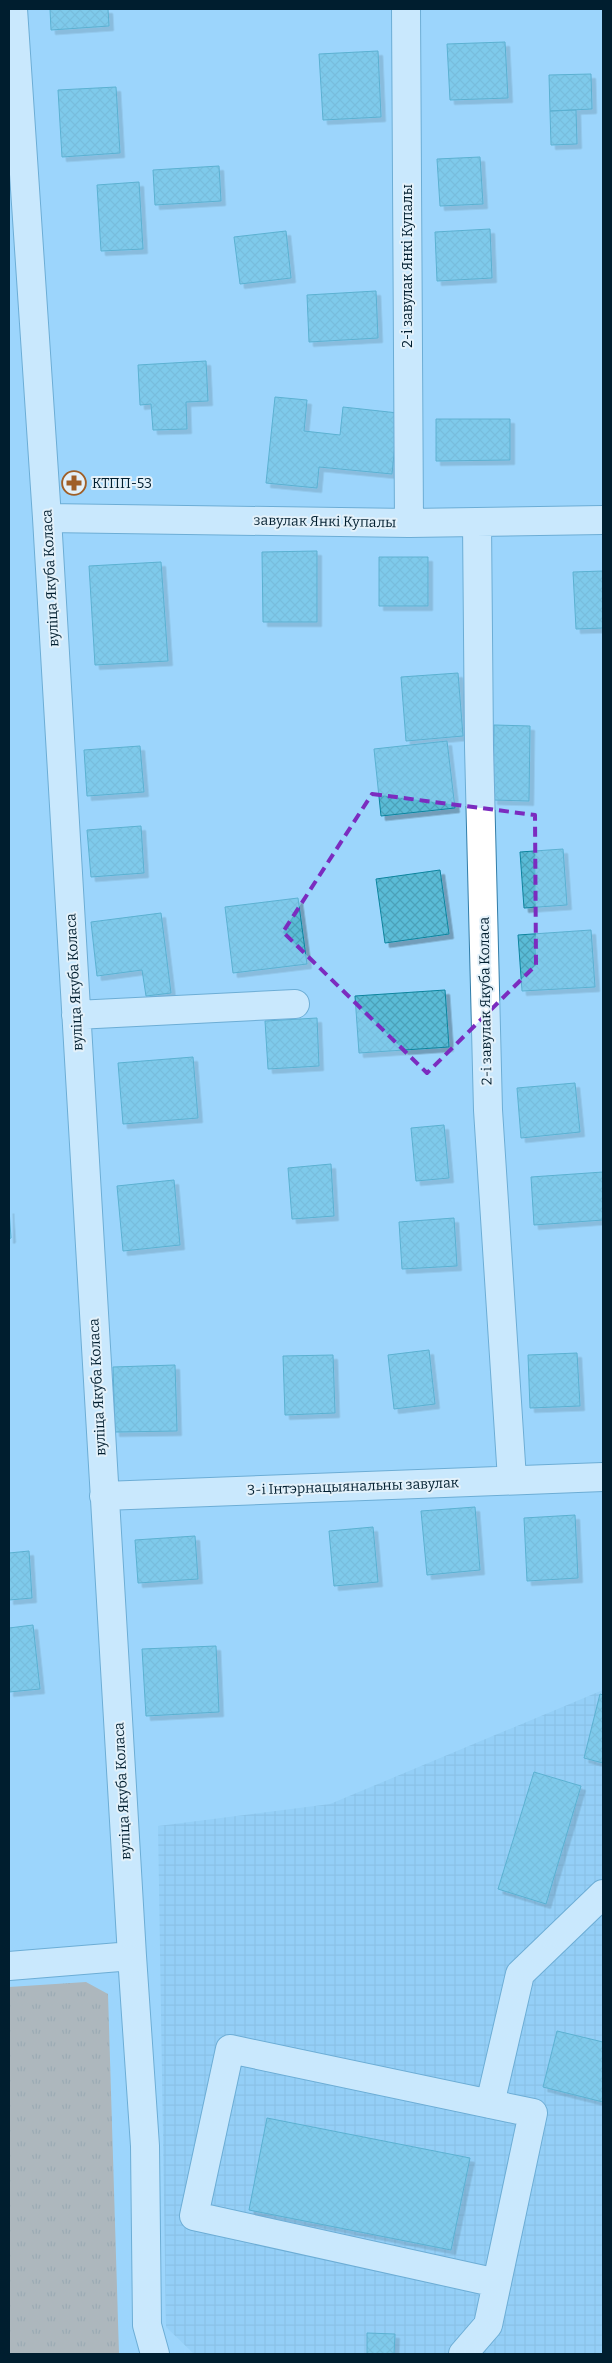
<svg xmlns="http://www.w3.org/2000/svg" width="612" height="2363" font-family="Bitter,serif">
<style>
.industrial{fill:url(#industrial-grid)}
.grass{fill:url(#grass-tufts)}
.building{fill:url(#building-cross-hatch);stroke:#0e849e;filter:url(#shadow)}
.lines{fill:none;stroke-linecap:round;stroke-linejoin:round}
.minor-casing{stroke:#327da8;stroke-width:30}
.minor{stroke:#fff;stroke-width:28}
.marked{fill:none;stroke:#7b2cbf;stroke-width:4;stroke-dasharray:10 6;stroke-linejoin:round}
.labels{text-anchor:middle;stroke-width:4;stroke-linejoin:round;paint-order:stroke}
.street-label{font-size:14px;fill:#001e2f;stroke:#e3f1fa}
.poi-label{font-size:14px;fill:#001e2f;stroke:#e3f1fa;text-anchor:start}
</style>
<defs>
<pattern id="industrial-grid" width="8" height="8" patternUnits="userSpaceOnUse" patternTransform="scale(1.25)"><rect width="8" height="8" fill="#8ac8f1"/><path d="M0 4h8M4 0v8" fill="none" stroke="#75abcf"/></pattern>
<pattern id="grass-tufts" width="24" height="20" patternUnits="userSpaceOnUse" patternTransform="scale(1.25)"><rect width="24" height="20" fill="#c09371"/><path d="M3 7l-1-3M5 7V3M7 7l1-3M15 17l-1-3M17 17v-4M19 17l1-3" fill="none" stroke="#9a775d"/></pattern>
<pattern id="building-cross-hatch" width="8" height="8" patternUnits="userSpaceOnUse" patternTransform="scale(1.25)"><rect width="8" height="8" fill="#5abcd7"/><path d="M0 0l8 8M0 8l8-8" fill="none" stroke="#4ca1b9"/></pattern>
<filter id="shadow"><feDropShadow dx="4.5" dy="4.5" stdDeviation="0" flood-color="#0004"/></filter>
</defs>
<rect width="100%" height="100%" fill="#9cd6fc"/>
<!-- industrial -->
<path class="industrial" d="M 603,1690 L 603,2354 L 194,2354 L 166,2327 L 158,1826 L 330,1804 Z"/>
<!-- grass -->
<path class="grass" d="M 86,1982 L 108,1994 L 119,2354 L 9,2354 L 9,1987 Z"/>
<!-- building -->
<path class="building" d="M 50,9 L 108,9 L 109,26 L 51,30 Z
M 505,42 L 508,98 L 450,100 L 447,44 Z
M 378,51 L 381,117 L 323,120 L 319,54 Z
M 591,74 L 592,109 L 550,111 L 549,75 Z
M 116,87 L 120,153 L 62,157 L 58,90 Z
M 576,110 L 577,144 L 551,145 L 550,111 Z
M 480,157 L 483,204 L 440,206 L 437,159 Z
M 219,166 L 221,201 L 155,205 L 153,170 Z
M 139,182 L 143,249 L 101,251 L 97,185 Z
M 490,229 L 492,278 L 437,281 L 435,232 Z
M 286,231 L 291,278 L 240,284 L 234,237 Z
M 376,291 L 378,338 L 309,342 L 307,295 Z
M 206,361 L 208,401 L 186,402 L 187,429 L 153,430 L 151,404 L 140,405 L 138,365 Z
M 275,397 L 307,400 L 304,431 L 340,435 L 343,407 L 398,413 L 392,474 L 319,467 L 317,488 L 266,483 Z
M 436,419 L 510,419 L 510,460 L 436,461 Z
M 317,551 L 317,622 L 263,622 L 262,552 Z
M 379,557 L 428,557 L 428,606 L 379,606 Z
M 161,562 L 168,661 L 95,665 L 89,566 Z
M 603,571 L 603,628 L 576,629 L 573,572 Z
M 458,673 L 463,736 L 406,741 L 401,677 Z
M 494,725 L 530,726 L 529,801 L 493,800 Z
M 447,741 L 455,808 L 381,816 L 374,749 Z
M 140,746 L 144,792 L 87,796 L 84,750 Z
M 141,826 L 144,873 L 91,877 L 87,830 Z
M 563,849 L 567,905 L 524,908 L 520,852 Z
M 440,870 L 449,934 L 385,943 L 376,879 Z
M 298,898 L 307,964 L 233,973 L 225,907 Z
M 161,913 L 171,993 L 146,996 L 142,970 L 97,976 L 91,922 Z
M 591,930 L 595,987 L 522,991 L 518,935 Z
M 445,990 L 449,1047 L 359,1053 L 355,996 Z
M 317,1018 L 319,1066 L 268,1069 L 265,1021 Z
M 193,1057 L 198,1118 L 123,1124 L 118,1063 Z
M 575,1083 L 580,1132 L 521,1138 L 517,1088 Z
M 444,1125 L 449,1178 L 416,1181 L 411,1128 Z
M 331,1164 L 334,1216 L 292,1219 L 288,1168 Z
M 603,1172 L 603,1220 L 534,1225 L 531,1177 Z
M 174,1180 L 180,1245 L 123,1251 L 117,1186 Z
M 9,1209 L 11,1238 L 9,1239 Z
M 454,1218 L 457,1266 L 402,1269 L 399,1222 Z
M 429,1350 L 435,1404 L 394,1409 L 388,1355 Z
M 577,1353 L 580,1406 L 530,1408 L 528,1355 Z
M 333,1355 L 335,1413 L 285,1415 L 283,1356 Z
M 175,1365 L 177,1431 L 115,1432 L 113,1367 Z
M 475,1507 L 480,1570 L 427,1575 L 421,1511 Z
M 575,1515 L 578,1578 L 527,1581 L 524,1518 Z
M 373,1527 L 378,1582 L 334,1586 L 329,1531 Z
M 195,1536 L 198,1579 L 138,1583 L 135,1540 Z
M 29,1551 L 32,1598 L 9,1600 L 9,1553 Z
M 33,1625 L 40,1689 L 9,1692 L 9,1628 Z
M 216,1646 L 219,1712 L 146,1716 L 142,1649 Z
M 600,1694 L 603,1695 L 603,1763 L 584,1758 Z
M 534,1772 L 581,1786 L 546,1904 L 498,1889 Z
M 557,2031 L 603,2042 L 603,2102 L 543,2087 Z
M 267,2118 L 470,2158 L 451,2250 L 249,2210 Z
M 367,2333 L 395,2334 L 394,2354 L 367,2354 Z"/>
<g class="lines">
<!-- minor casing -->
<g class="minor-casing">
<path id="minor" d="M 13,9 L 47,518 L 132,1956 L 145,2146 L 147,2325 L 155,2354
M 406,9 L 409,523
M 47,518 L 409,523 L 603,520
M 477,522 L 479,747 L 488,1110 L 512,1479
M 76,1015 L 295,1004
M 104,1496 L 603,1477
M 9,1966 L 132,1956
M 490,2104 L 520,1974 L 603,1894
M 463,2354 L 488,2325 L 533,2113 L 230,2049 L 194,2216 L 497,2283"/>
</g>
<!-- minor -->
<use href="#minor" class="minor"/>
</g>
<!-- marked area -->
<path d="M0 0H612V2363H0ZM 372,794 L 535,815 L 536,965 L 427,1073 L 283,932 Z" fill="#9cd6fc" fill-opacity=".55" fill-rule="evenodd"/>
<path class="marked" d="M 372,794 L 535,815 L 536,965 L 427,1073 L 283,932 Z"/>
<!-- icons -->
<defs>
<g id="pharmacy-ring" transform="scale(1.25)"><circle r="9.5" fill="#e3f1fa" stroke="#9f5f28" stroke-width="1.5"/><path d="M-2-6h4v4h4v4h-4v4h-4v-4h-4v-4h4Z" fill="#9f5f28"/></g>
</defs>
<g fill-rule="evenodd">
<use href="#pharmacy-ring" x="74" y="483"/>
</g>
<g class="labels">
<!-- street labels -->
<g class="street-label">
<text transform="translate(407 266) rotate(-90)" y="5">2-і завулак Янкі Купалы</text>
<text transform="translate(325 521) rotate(1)" y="5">завулак Янкі Купалы</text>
<text transform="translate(50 578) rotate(-93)" y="5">вуліца Якуба Коласа</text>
<text transform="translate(74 982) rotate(-93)" y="5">вуліца Якуба Коласа</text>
<text transform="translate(485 1001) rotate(-91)" y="5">2-і завулак Якуба Коласа</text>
<text transform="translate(97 1387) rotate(-93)" y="5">вуліца Якуба Коласа</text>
<text transform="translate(353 1486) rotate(-2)" y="5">3-і Інтэрнацыянальны завулак</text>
<text transform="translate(122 1791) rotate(-93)" y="5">вуліца Якуба Коласа</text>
</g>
<!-- poi labels -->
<g class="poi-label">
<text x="92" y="488">КТПП-53</text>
</g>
</g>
<!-- border -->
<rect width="612" height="2363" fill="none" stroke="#001e2f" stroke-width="20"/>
</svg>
